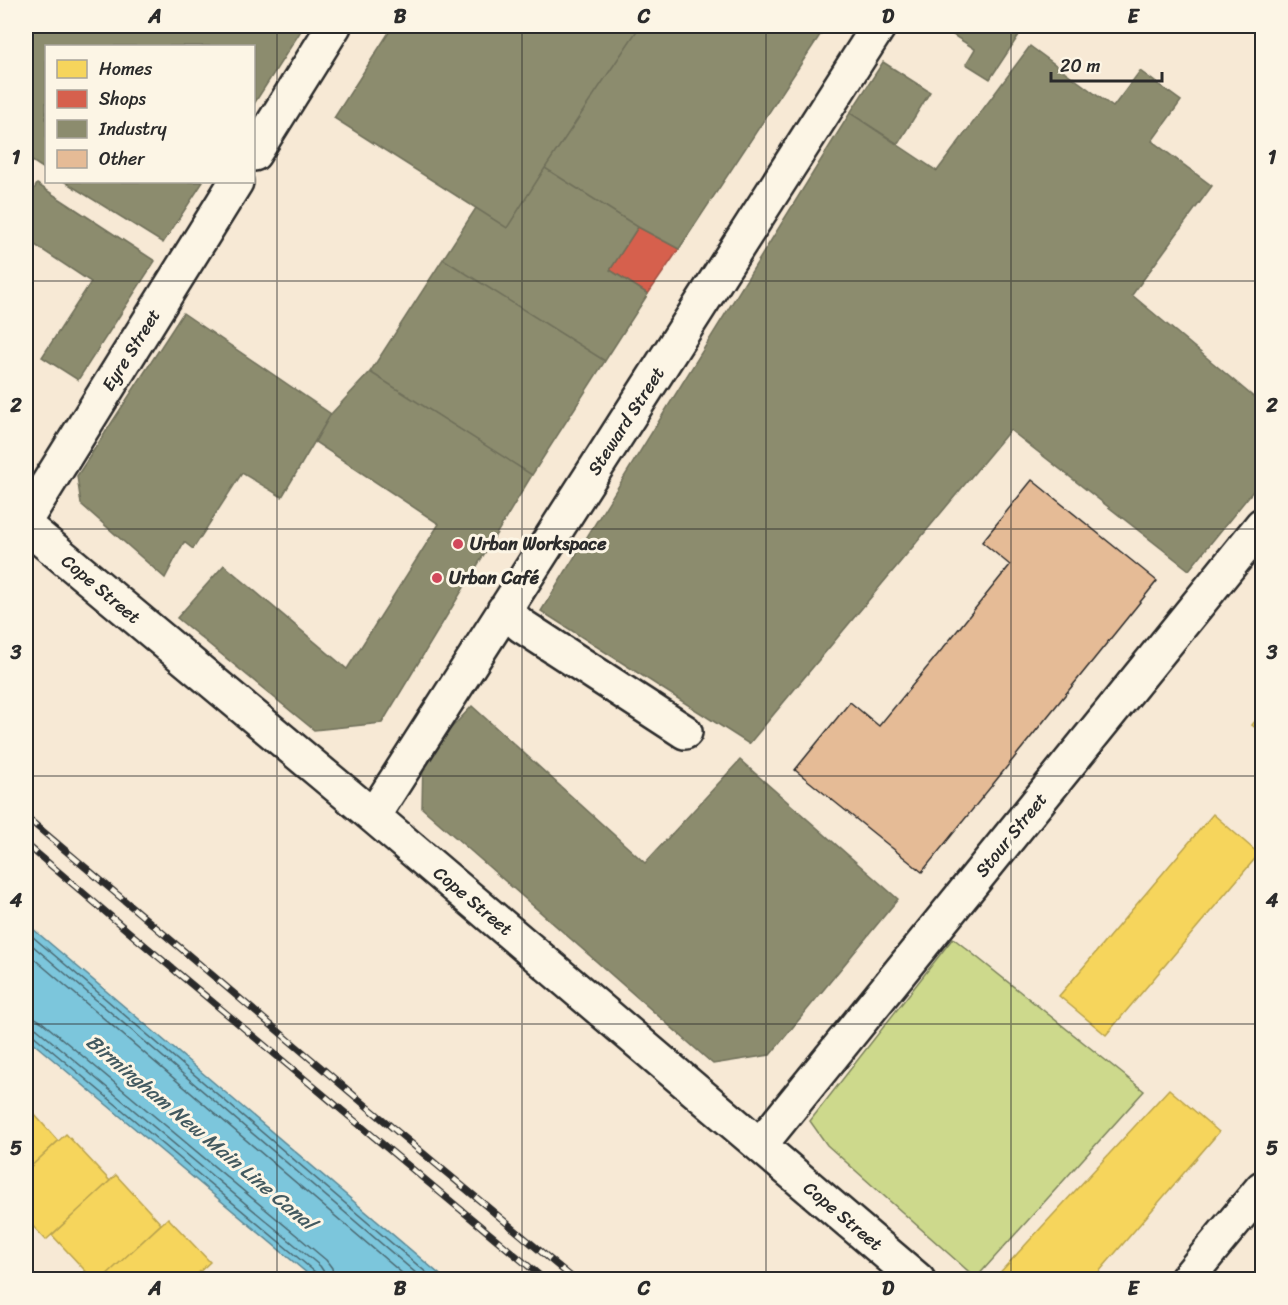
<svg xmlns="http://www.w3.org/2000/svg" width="1288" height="1305" font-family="Sriracha,sans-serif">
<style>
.green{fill:#cdd98c;stroke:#7c825c;stroke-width:1.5}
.water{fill:#7cc6dc;stroke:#5c8895;stroke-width:1.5}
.homes{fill:#f6d55c;stroke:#b9a24d;stroke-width:1.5}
.shops{fill:#d6604d;stroke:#a35043;stroke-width:1.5}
.industry{fill:#8c8c6e;stroke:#6f6f5a;stroke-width:1.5}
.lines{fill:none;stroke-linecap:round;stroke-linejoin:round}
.shore{stroke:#4b6972;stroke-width:1.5}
.building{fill:#e5bb96;stroke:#2b2b2b;stroke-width:1.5}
.minor-casing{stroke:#2b2b2b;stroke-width:38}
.minor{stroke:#fcf5e5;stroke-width:33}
.rail-casing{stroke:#2b2b2b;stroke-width:7}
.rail{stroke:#fcf5e5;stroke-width:4.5;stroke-dasharray:14;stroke-linecap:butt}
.grid{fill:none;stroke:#2b2b2b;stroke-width:1.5;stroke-opacity:0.55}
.poi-dot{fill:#d1495b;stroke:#fcf5e5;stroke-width:2}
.labels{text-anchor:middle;stroke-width:6;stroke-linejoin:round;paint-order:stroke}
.street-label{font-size:18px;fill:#2b2b2b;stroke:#fcf5e5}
.poi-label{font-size:18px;font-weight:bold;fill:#2b2b2b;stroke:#fcf5e5;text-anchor:start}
.water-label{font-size:20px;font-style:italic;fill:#435a60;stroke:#fcf5e5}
.neatline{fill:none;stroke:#2b2b2b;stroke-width:2}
.grid-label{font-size:20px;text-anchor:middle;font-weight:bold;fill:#2b2b2b}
</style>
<rect width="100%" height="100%" fill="#f7e9d5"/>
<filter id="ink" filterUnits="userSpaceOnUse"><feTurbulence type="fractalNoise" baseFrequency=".0167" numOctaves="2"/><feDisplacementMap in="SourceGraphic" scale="12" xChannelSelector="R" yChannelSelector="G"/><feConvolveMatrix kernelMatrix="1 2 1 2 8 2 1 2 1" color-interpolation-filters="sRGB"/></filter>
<g filter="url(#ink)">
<!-- green -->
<path class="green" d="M 953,938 L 1144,1091 L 976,1278 L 827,1145 L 810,1121 Z"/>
<!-- water -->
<path class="water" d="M 26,923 L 445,1279 L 314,1279 L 26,1037 Z"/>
<!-- homes -->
<path class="homes" d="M 1262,712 L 1262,733 L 1252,725 Z
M 1213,814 L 1259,854 L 1106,1035 L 1059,996 Z
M 1169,1089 L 1219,1132 L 1092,1280 L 993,1280 Z
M 26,1105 L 58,1141 L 26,1171 Z
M 66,1134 L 110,1181 L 46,1240 L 26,1219 L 26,1171 Z
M 116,1175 L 161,1224 L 101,1280 L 94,1280 L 52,1235 Z
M 168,1218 L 210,1262 L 191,1280 L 106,1280 L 104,1277 Z"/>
<!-- shops -->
<path class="shops" d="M 638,227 L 679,249 L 648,294 L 610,270 Z"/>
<!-- industry -->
<path class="industry" d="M 26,26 L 304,26 L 254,104 L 254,46 L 46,46 L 46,170 L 26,157 Z
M 393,26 L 640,26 L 545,168 L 507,228 L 334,118 Z
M 640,26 L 826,26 L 679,249 L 638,227 L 545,168 Z
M 939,26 L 1025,26 L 990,79 L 966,64 L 975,49 Z
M 1030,46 L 1113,107 L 1140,71 L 1181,101 L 1152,141 L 1212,186 L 1132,295 L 1262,404 L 1262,480 L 1189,570 L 1010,430 L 749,744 L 541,611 L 850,113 L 937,171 Z
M 883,62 L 930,92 L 898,144 L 850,113 Z
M 545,168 L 638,227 L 610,270 L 648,294 L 605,361 L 443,259 L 476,208 L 507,228 Z
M 65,182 L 203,182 L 163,243 Z
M 37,184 L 155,261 L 78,380 L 42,357 L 91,282 L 26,239 L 26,202 Z
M 443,259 L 605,361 L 532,475 L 370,372 Z
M 183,313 L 331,414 L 282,497 L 242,473 L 193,549 L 184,542 L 165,578 L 81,504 L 77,476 Z
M 370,372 L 532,475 L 382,723 L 314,730 L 177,618 L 224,565 L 347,669 L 439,524 L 315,442 L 331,414 Z
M 472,706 L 645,863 L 740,760 L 898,899 L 770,1055 L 713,1064 L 422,808 L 423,758 Z"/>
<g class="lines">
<!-- shore -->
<path class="shore" d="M 26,931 L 435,1280
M 26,940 L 424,1280
M 26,952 L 410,1280
M 26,1016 L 35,1018 L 42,1022 L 326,1260 L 332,1268 L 334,1280
M 26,1025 L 31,1026 L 37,1029 L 320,1266 L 324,1272 L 325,1280
M 26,1033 L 32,1034 L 315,1272 L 317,1276 L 318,1280"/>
</g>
<!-- building -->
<path class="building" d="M 1032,480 L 1157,581 L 922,872 L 795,770 L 850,702 L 879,726 L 957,631 L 1010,565 L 982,542 Z"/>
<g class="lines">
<!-- minor casing -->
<g class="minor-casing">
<path id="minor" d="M 254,154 L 334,26
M 26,519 L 236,182
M 26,526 L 373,816 L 918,1280
M 504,610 L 522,626 L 685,732
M 373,816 L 879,26
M 760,1145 L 1262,525
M 1186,1280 L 1262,1188"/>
</g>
<!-- minor -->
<use href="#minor" class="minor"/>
<!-- rail casing -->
<g class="rail-casing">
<path id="rail" d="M 26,817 L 357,1098 L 575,1280
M 26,844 L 136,938 L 545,1280"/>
</g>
<!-- rail -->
<use href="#rail" class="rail"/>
</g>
</g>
<!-- grid -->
<path class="grid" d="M 277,26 L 277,1280M 522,26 L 522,1280M 766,26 L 766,1280M 1011,26 L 1011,1280M 26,281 L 1262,281M 26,529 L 1262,529M 26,776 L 1262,776M 26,1024 L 1262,1024"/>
<!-- markers -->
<g class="poi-dot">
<circle cx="458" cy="544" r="6"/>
<circle cx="437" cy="578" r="6"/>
</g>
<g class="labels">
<!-- street labels -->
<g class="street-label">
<text transform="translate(131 350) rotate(-58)" y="6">Eyre Street</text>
<text transform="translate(626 421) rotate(-57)" y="6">Steward Street</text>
<text transform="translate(101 589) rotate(40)" y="6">Cope Street</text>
<text transform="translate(1011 835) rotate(-51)" y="6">Stour Street</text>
<text transform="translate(473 901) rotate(40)" y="6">Cope Street</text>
<text transform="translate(843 1216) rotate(40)" y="6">Cope Street</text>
</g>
<!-- poi labels -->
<g class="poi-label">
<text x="470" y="550">Urban Workspace</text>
<text x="449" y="584">Urban Café</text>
</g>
<!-- water labels -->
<g class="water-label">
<text transform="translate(201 1132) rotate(40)" y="7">Birmingham New Main Line Canal</text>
</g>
</g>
<!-- margin -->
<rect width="1288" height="1305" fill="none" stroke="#fcf5e5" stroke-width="66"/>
<!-- legend -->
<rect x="45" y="45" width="210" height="138" fill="#fcf5e5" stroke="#a8a49b" stroke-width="1.5"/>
<rect x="57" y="60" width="30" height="18" fill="#f6d55c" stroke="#a8a49b" stroke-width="1.5"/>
<text x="99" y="75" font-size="18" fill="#2b2b2b">Homes</text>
<rect x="57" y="90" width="30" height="18" fill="#d6604d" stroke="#a8a49b" stroke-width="1.5"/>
<text x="99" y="105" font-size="18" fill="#2b2b2b">Shops</text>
<rect x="57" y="120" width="30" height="18" fill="#8c8c6e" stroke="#a8a49b" stroke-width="1.5"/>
<text x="99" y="135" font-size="18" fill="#2b2b2b">Industry</text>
<rect x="57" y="150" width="30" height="18" fill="#e5bb96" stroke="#a8a49b" stroke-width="1.5"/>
<text x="99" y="165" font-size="18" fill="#2b2b2b">Other</text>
<!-- scale -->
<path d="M1051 72v9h111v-9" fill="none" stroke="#2b2b2b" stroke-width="3"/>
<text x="1060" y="72" font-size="18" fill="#2b2b2b" stroke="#fcf5e5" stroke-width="4.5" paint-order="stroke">20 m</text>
<rect x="33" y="33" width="1222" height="1239" class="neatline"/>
<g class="grid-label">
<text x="155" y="23">A</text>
<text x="400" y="23">B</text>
<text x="644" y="23">C</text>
<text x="888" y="23">D</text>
<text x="1133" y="23">E</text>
<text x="16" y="164">1</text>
<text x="1272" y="164">1</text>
<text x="16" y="412">2</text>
<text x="1272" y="412">2</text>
<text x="16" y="659">3</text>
<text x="1272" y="659">3</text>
<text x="16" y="907">4</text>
<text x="1272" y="907">4</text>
<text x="16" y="1155">5</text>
<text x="1272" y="1155">5</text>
<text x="155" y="1295">A</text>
<text x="400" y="1295">B</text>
<text x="644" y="1295">C</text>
<text x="888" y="1295">D</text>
<text x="1133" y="1295">E</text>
</g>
</svg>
